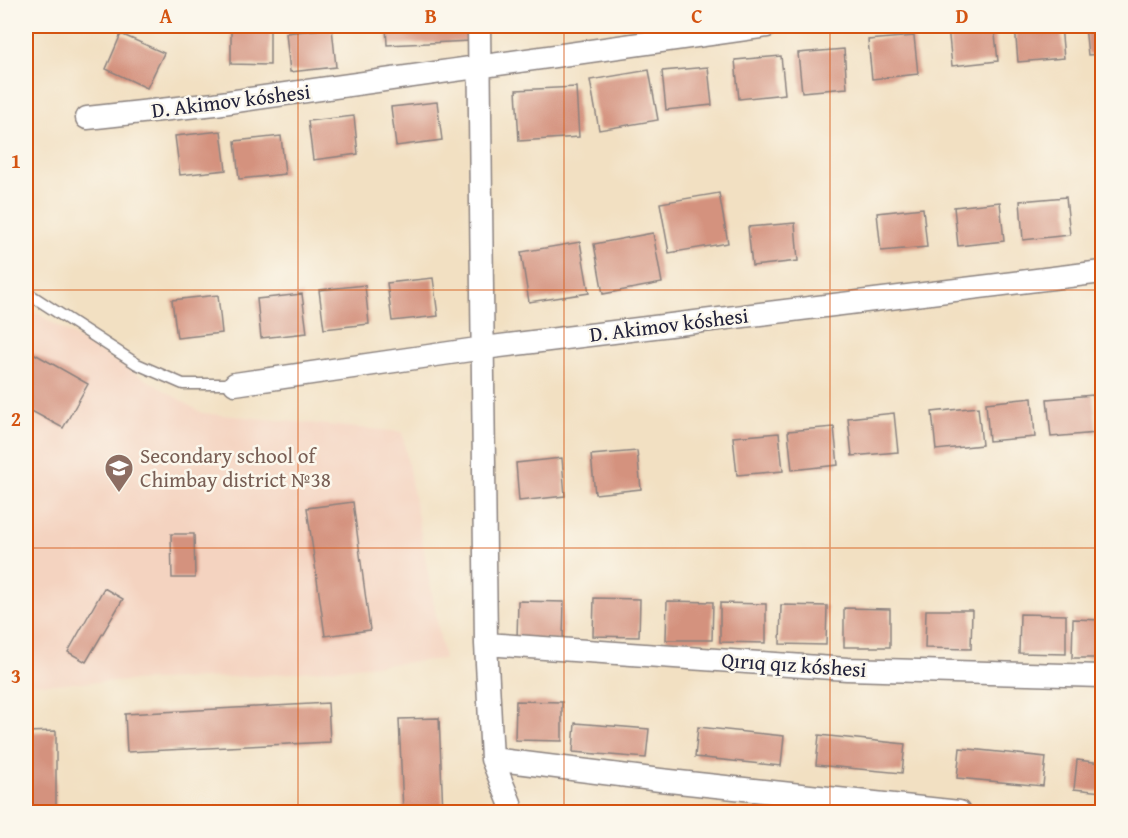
<svg xmlns="http://www.w3.org/2000/svg" width="1128" height="838" font-family="'Gentium Book Plus',serif">
<style>
.built{fill:#f4d3c0}
.building{fill:#d4927e}
.lines{fill:none;stroke-linecap:round;stroke-linejoin:round}
.service-casing{stroke:#8a817e;stroke-width:13}
.minor-casing{stroke:#8a817e;stroke-width:25}
.service{stroke:#fff;stroke-width:10}
.minor{stroke:#fff;stroke-width:22}
.grid{fill:none;stroke:#d45411;stroke-width:1.5;stroke-opacity:0.55}
.labels{text-anchor:middle;stroke-width:5;stroke-linejoin:round;paint-order:stroke}
.street-label{font-size:21px;fill:#22223b;stroke:#fbf7ec}
.education-label{font-size:21px;fill:#785e54;stroke:#fbf7ec;text-anchor:start}
.neatline{fill:none;stroke:#d45411;stroke-width:2}
.grid-label{font-size:20px;text-anchor:middle;font-weight:bold;fill:#d45411}
</style>
<rect width="100%" height="100%" fill="#fbf7ec"/>
<filter id="ink" filterUnits="userSpaceOnUse"><feTurbulence type="fractalNoise" baseFrequency=".0167" numOctaves="2"/><feDisplacementMap in="SourceGraphic" scale="12" xChannelSelector="R" yChannelSelector="G"/><feConvolveMatrix kernelMatrix="1 2 1 2 8 2 1 2 1" color-interpolation-filters="sRGB"/></filter>
<filter id="wash" filterUnits="userSpaceOnUse"><feTurbulence type="fractalNoise" baseFrequency=".008" numOctaves="4" result="noise"/><feDisplacementMap in="SourceGraphic" scale="24" xChannelSelector="R" yChannelSelector="G"/><feGaussianBlur stdDeviation="1.35" result="paint"/><feColorMatrix in="noise" values="0 0 0 0 0 0 0 0 0 0 0 0 0 0 0 0 0 1.4 0 .05"/><feComposite in="paint" operator="in"/></filter>
<g filter="url(#wash)">
<rect width="100%" height="100%" fill="#f2e0c2"/>
<!-- built -->
<path class="built" d="M 26,307 L 202,413 L 402,432 L 444,659 L 257,676 L 48,684 L 26,683 Z"/>
<g id="blocks">
<!-- building -->
<path class="building" d="M 231,26 L 270,26 L 270,65 L 231,64 Z
M 386,26 L 470,26 L 470,41 L 387,45 Z
M 967,26 L 994,26 L 998,61 L 952,66 L 948,27 Z
M 1015,26 L 1061,26 L 1064,58 L 1018,62 Z
M 1085,26 L 1102,26 L 1102,54 L 1088,55 Z
M 332,28 L 336,67 L 290,72 L 286,33 Z
M 121,34 L 164,53 L 147,88 L 106,69 Z
M 914,36 L 918,74 L 872,79 L 868,40 Z
M 844,49 L 847,88 L 802,92 L 798,53 Z
M 781,56 L 785,94 L 739,99 L 735,60 Z
M 708,67 L 712,105 L 666,110 L 662,71 Z
M 649,70 L 658,120 L 599,130 L 590,80 Z
M 576,87 L 579,137 L 519,141 L 516,90 Z
M 437,102 L 442,140 L 396,146 L 391,107 Z
M 354,116 L 358,154 L 313,160 L 308,121 Z
M 221,131 L 226,170 L 180,175 L 175,136 Z
M 281,136 L 285,174 L 239,179 L 235,141 Z
M 719,193 L 728,243 L 669,253 L 660,203 Z
M 1066,197 L 1070,235 L 1023,240 L 1020,201 Z
M 1000,202 L 1004,241 L 958,246 L 954,207 Z
M 923,208 L 927,247 L 881,251 L 877,213 Z
M 795,223 L 798,261 L 752,266 L 748,227 Z
M 653,233 L 662,283 L 603,294 L 594,244 Z
M 580,242 L 589,293 L 529,302 L 521,252 Z
M 433,278 L 438,316 L 392,321 L 387,283 Z
M 365,285 L 369,324 L 324,329 L 319,290 Z
M 302,294 L 307,333 L 261,338 L 257,299 Z
M 218,295 L 222,333 L 177,338 L 172,300 Z
M 26,349 L 88,384 L 63,428 L 26,408 Z
M 1093,395 L 1097,433 L 1051,437 L 1047,399 Z
M 1032,398 L 1035,437 L 989,441 L 986,403 Z
M 978,407 L 982,445 L 936,450 L 932,412 Z
M 894,413 L 898,452 L 852,456 L 848,418 Z
M 834,427 L 838,465 L 792,470 L 788,431 Z
M 779,433 L 783,471 L 737,475 L 733,437 Z
M 637,451 L 641,489 L 595,494 L 591,455 Z
M 562,458 L 565,496 L 519,501 L 516,463 Z
M 353,502 L 370,630 L 325,636 L 307,508 Z
M 171,534 L 194,534 L 195,578 L 172,578 Z
M 104,588 L 123,599 L 86,662 L 68,652 Z
M 594,598 L 640,599 L 639,637 L 593,636 Z
M 518,601 L 564,602 L 563,640 L 517,639 Z
M 667,601 L 713,602 L 712,640 L 666,640 Z
M 720,603 L 766,604 L 766,643 L 720,642 Z
M 781,605 L 827,606 L 826,645 L 780,644 Z
M 844,608 L 890,609 L 890,647 L 844,647 Z
M 926,610 L 972,610 L 971,649 L 925,648 Z
M 1020,614 L 1066,615 L 1066,654 L 1019,653 Z
M 1073,619 L 1102,620 L 1102,658 L 1072,658 Z
M 516,701 L 562,702 L 562,741 L 515,740 Z
M 328,703 L 330,742 L 127,752 L 125,714 Z
M 439,718 L 443,812 L 403,812 L 399,719 Z
M 575,723 L 649,729 L 646,758 L 573,752 Z
M 698,727 L 784,736 L 781,766 L 695,757 Z
M 56,731 L 56,812 L 26,812 L 26,732 Z
M 819,735 L 905,744 L 902,773 L 816,765 Z
M 960,748 L 1046,757 L 1043,786 L 957,778 Z
M 1077,760 L 1102,763 L 1102,792 L 1074,789 Z"/>
</g>
</g>
<g filter="url(#ink)">
<use href="#blocks" fill-opacity="0" stroke="#8a817e" stroke-width="1.5"/>
<g class="lines">
<!-- service casing -->
<g class="service-casing">
<path id="service" d="M 26,292 L 137,364 L 183,384 L 235,384"/>
</g>
<!-- minor casing -->
<g class="minor-casing">
<path id="minor" d="M 479,26 L 486,644 L 492,759 L 510,803 L 509,812
M 87,118 L 215,104 L 767,26
M 235,384 L 484,348 L 1102,272
M 486,644 L 847,669 L 1102,676
M 492,759 L 660,780 L 959,812"/>
</g>
<!-- service -->
<use href="#service" class="service"/>
<!-- minor -->
<use href="#minor" class="minor"/>
</g>
</g>
<!-- grid -->
<path class="grid" d="M 298,26 L 298,812M 564,26 L 564,812M 830,26 L 830,812M 26,290 L 1102,290M 26,548 L 1102,548"/>
<!-- icons -->
<defs>
<g id="school-pin" transform="scale(1.5)"><path d="M0 17L-7.5 6A9.5 9.5 0 1 1 7.5 6Z" fill="#8d6e63" stroke="#fbf7ec"/><path d="M0-5L7-2L0 1L-7-2ZM-4 1L0 2.5L4 1V4Q0 6-4 4Z" fill="#fff"/></g>
</defs>
<g fill-rule="evenodd">
<use href="#school-pin" x="119" y="468"/>
</g>
<g class="labels">
<!-- street labels -->
<g class="street-label">
<text transform="translate(231 101) rotate(-7)" y="7">D. Akimov kóshesi</text>
<text transform="translate(669 325) rotate(-7)" y="7">D. Akimov kóshesi</text>
<text transform="translate(794 665) rotate(4)" y="7">Qırıq qız kóshesi</text>
</g>
<!-- education labels -->
<g class="education-label">
<text x="140" y="463">Secondary school of<tspan x="140" dy="24">Chimbay district №38</tspan></text>
</g>
</g>
<!-- margin -->
<rect width="1128" height="838" fill="none" stroke="#fbf7ec" stroke-width="66"/>
<rect x="33" y="33" width="1062" height="772" class="neatline"/>
<g class="grid-label">
<text x="166" y="23">A</text>
<text x="431" y="23">B</text>
<text x="697" y="23">C</text>
<text x="962" y="23">D</text>
<text x="16" y="168">1</text>
<text x="16" y="426">2</text>
<text x="16" y="683">3</text>
</g>
</svg>
